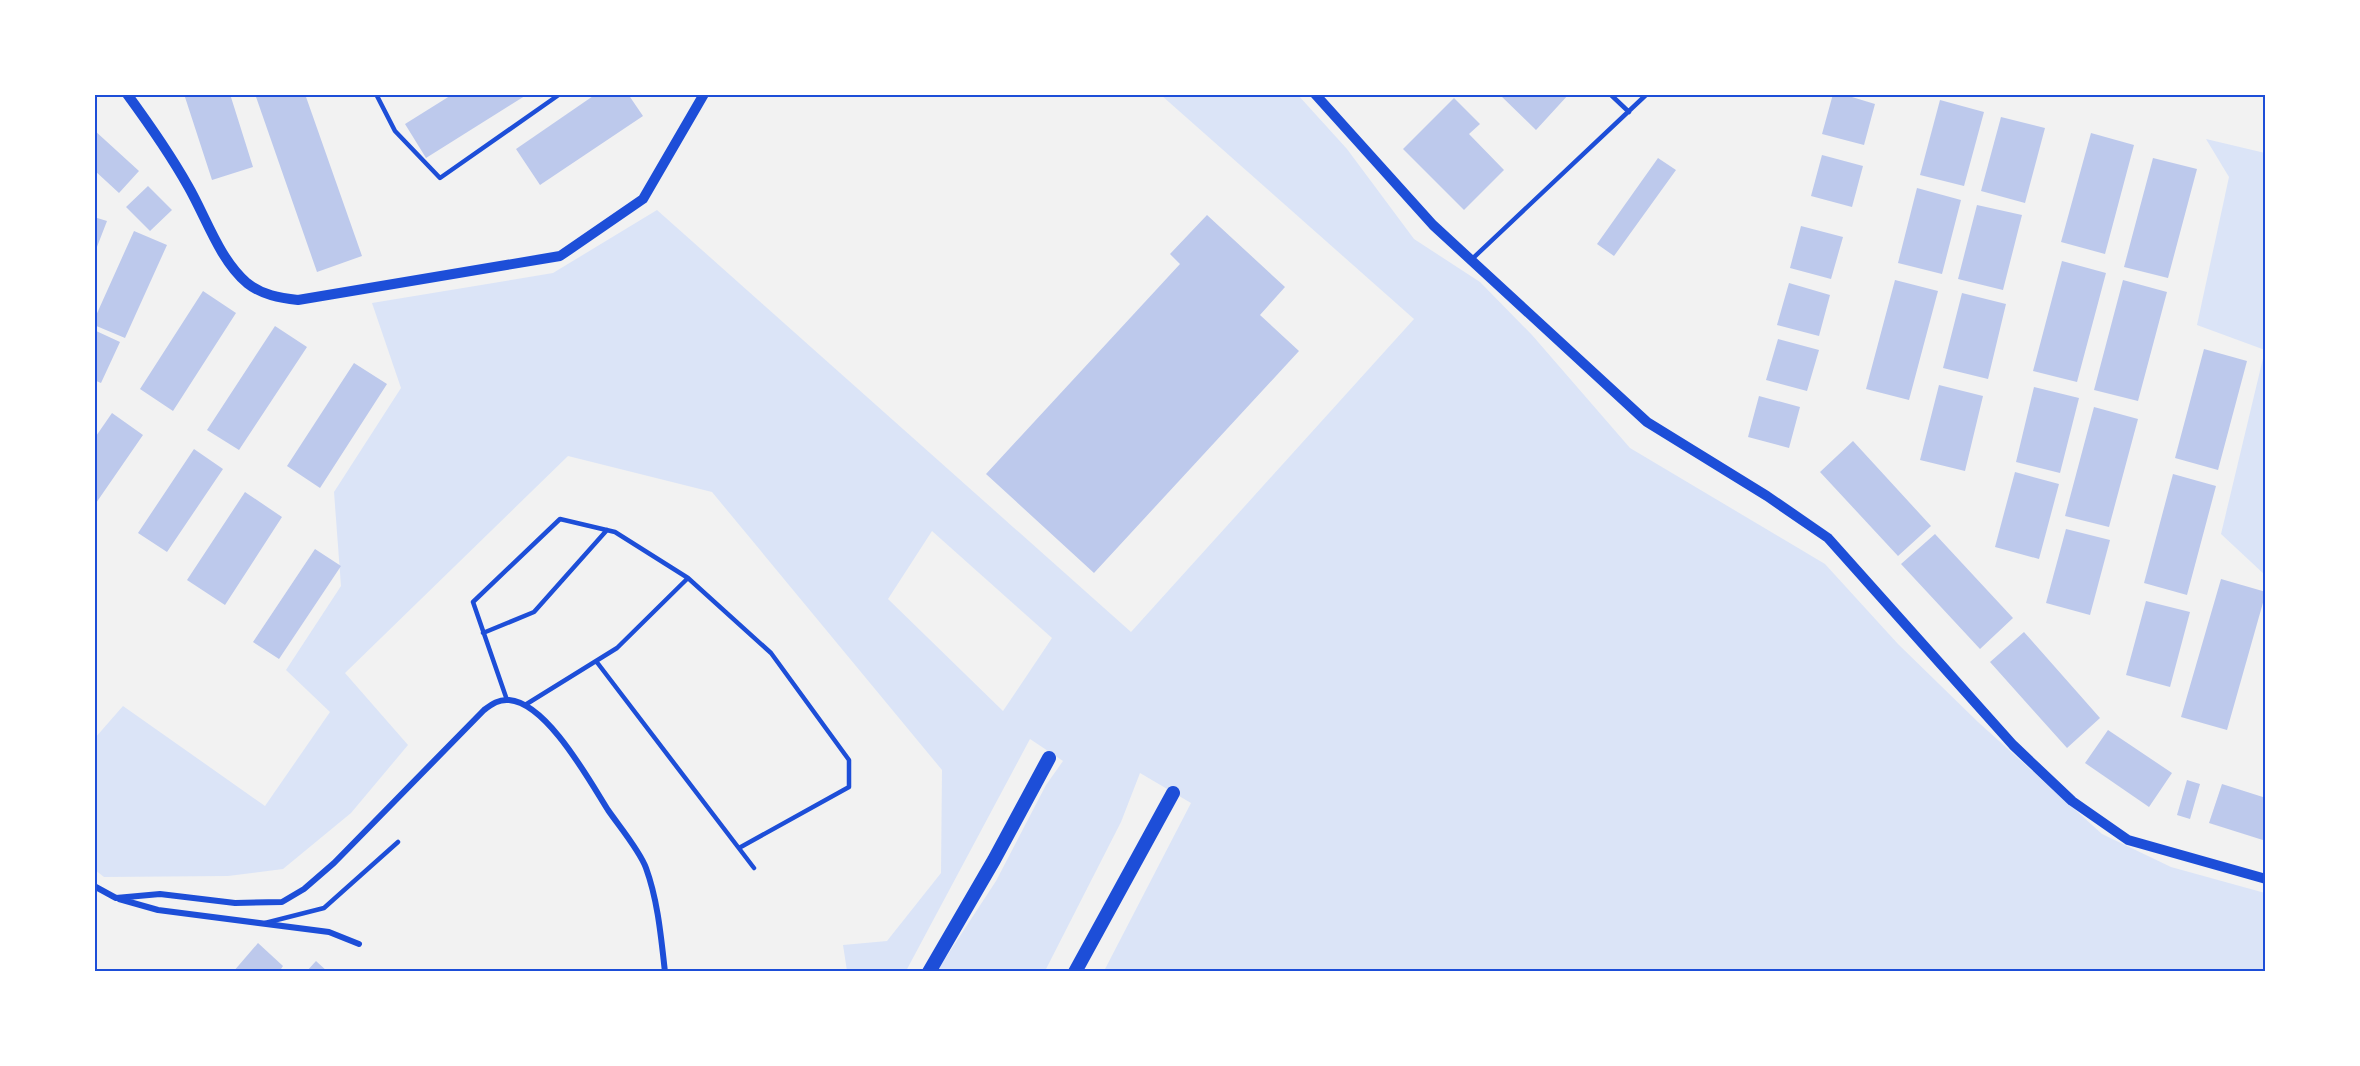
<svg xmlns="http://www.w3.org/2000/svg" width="2360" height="1066" font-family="Overpass,sans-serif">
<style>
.green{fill:#dbe4f7;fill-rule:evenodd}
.building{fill:#bdc9ec}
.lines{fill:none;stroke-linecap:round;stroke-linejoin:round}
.service{stroke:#1d4ed8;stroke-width:4.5}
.minor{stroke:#1d4ed8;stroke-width:6}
.tertiary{stroke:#1d4ed8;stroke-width:10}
.primary{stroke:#1d4ed8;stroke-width:14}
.neatline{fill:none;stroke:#1d4ed8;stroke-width:2}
</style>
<rect width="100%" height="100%" fill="#f2f2f2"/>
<!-- green -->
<path class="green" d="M 1161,95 L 1298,95 L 1347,149 L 1414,239 L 1480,282 L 1532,335 L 1630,448 L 1825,564 L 1898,644 L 1978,722 L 2102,834 L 2171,867 L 2265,893 L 2266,971 L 1104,971 L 1191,803 L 1140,773 L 1121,822 L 1045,971 L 937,971 L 996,881 L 1046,785 L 1063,761 L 1030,739 L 906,971 L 847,971 L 843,945 L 887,941 L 941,873 L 942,770 L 712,492 L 568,456 L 345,673 L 408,745 L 351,813 L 283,869 L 228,876 L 104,877 L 95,870 L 95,738 L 123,706 L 265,806 L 330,712 L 286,670 L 341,586 L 334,492 L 401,388 L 372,303 L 553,273 L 657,210 L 1131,632 L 1414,319 ZM 932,531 L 1052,638 L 1003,711 L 888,599 Z
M 2206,139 L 2265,153 L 2265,575 L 2221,534 L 2265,350 L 2197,325 L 2229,177 Z"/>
<!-- building -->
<path class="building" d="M 184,94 L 230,94 L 253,167 L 212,180 Z
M 255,94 L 305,94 L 362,256 L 317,272 Z
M 453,94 L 528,94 L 426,158 L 405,124 Z
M 596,94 L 628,94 L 643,116 L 540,185 L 516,149 Z
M 1499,94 L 1569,94 L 1536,130 Z
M 1833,94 L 1842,94 L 1875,104 L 1864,145 L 1822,134 Z
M 1454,98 L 1480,124 L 1469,134 L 1504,170 L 1464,210 L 1403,149 Z
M 1940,100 L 1984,112 L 1964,186 L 1920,175 Z
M 2001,117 L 2045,128 L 2025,203 L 1981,191 Z
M 94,130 L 139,171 L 119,193 L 94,170 Z
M 2091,133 L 2134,145 L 2105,254 L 2061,242 Z
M 1822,155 L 1863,166 L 1852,207 L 1811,196 Z
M 1658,158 L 1676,170 L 1614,256 L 1597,244 Z
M 2153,158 L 2197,169 L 2168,278 L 2124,267 Z
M 148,186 L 172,210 L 150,231 L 126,207 Z
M 1917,188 L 1961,200 L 1942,274 L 1898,263 Z
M 1977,205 L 2022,215 L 2003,290 L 1958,279 Z
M 1207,215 L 1285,287 L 1260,315 L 1299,351 L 1094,573 L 986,474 L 1180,264 L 1170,254 Z
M 94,217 L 107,221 L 95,252 L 94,252 Z
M 1801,226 L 1843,237 L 1831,279 L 1790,268 Z
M 134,231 L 167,245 L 125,338 L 94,325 L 94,320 Z
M 2062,261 L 2106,273 L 2077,382 L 2033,371 Z
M 1895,280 L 1938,291 L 1909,400 L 1866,389 Z
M 2123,280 L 2167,292 L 2138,401 L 2094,390 Z
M 1789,283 L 1830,295 L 1819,336 L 1777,325 Z
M 203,291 L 236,313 L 173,411 L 140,389 Z
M 1962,293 L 2006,304 L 1988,379 L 1943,368 Z
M 275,326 L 307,347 L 239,450 L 207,430 Z
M 94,330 L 120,342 L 101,383 L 94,380 Z
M 1778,339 L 1819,350 L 1807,391 L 1766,380 Z
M 2204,349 L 2247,361 L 2218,470 L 2175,458 Z
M 354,363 L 387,384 L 320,488 L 287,466 Z
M 1939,385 L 1983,396 L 1965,471 L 1920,460 Z
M 2034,387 L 2079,398 L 2060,473 L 2016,462 Z
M 1759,396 L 1800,407 L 1789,448 L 1748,437 Z
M 2094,407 L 2138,419 L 2109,527 L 2065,516 Z
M 112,413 L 143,435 L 94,506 L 94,439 Z
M 1853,441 L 1931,526 L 1898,556 L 1820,472 Z
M 194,449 L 223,469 L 167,552 L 138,533 Z
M 2015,472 L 2059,484 L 2039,559 L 1995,547 Z
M 2173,474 L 2216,486 L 2187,595 L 2144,583 Z
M 245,492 L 282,517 L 225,605 L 187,580 Z
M 2066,529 L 2110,540 L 2090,615 L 2046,603 Z
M 1935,534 L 2013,618 L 1980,649 L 1901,564 Z
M 315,549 L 341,566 L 279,659 L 253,642 Z
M 2221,579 L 2266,592 L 2227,730 L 2181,717 Z
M 2146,601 L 2190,612 L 2170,687 L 2126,675 Z
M 2024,632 L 2100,718 L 2067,748 L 1990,662 Z
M 2108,730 L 2172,773 L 2149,807 L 2085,763 Z
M 2187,780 L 2200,784 L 2190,819 L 2177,815 Z
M 2222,784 L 2266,798 L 2266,841 L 2209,823 Z
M 258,943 L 283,966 L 279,972 L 233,972 Z
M 316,961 L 328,972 L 306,972 Z"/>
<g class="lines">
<!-- service -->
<path class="service" d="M 376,94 L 395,131 L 440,178 L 560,94
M 1610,94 L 1629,112
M 1471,260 L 1647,94
M 483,633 L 534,612 L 607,530
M 596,661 L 754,868
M 507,700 L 473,602 L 560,519 L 615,532 L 688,578 L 771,653 L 849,760 L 849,787 L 739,848
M 525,705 L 617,648 L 688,578
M 265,923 L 324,908 L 398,842"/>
<!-- minor -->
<path class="minor" d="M 94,886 L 116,898 L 160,894 L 235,903 L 282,902 L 304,889 L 334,863 L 484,710 C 492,704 499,699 509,700 C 547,703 589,780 608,810 C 619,826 640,851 646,868 C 658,901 661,937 665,972
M 119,899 L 158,910 L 329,932 L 359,944"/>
<!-- tertiary -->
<path class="tertiary" d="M 127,94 C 149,124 170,154 188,186 C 206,217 219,259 247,283 C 262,295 280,298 298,300 L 560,256 L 643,199 L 704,94
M 1315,94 L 1433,225 L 1647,422 L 1767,496 L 1828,538 L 2013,745 L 2072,801 L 2128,840 L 2266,879"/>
<!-- primary -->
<path class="primary" d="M 929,972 L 994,860 L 1049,758
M 1075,972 L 1173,793"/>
</g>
<!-- border -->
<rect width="2360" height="1066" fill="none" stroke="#ffffff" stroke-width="192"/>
<rect x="96" y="96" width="2168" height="874" class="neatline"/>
</svg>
